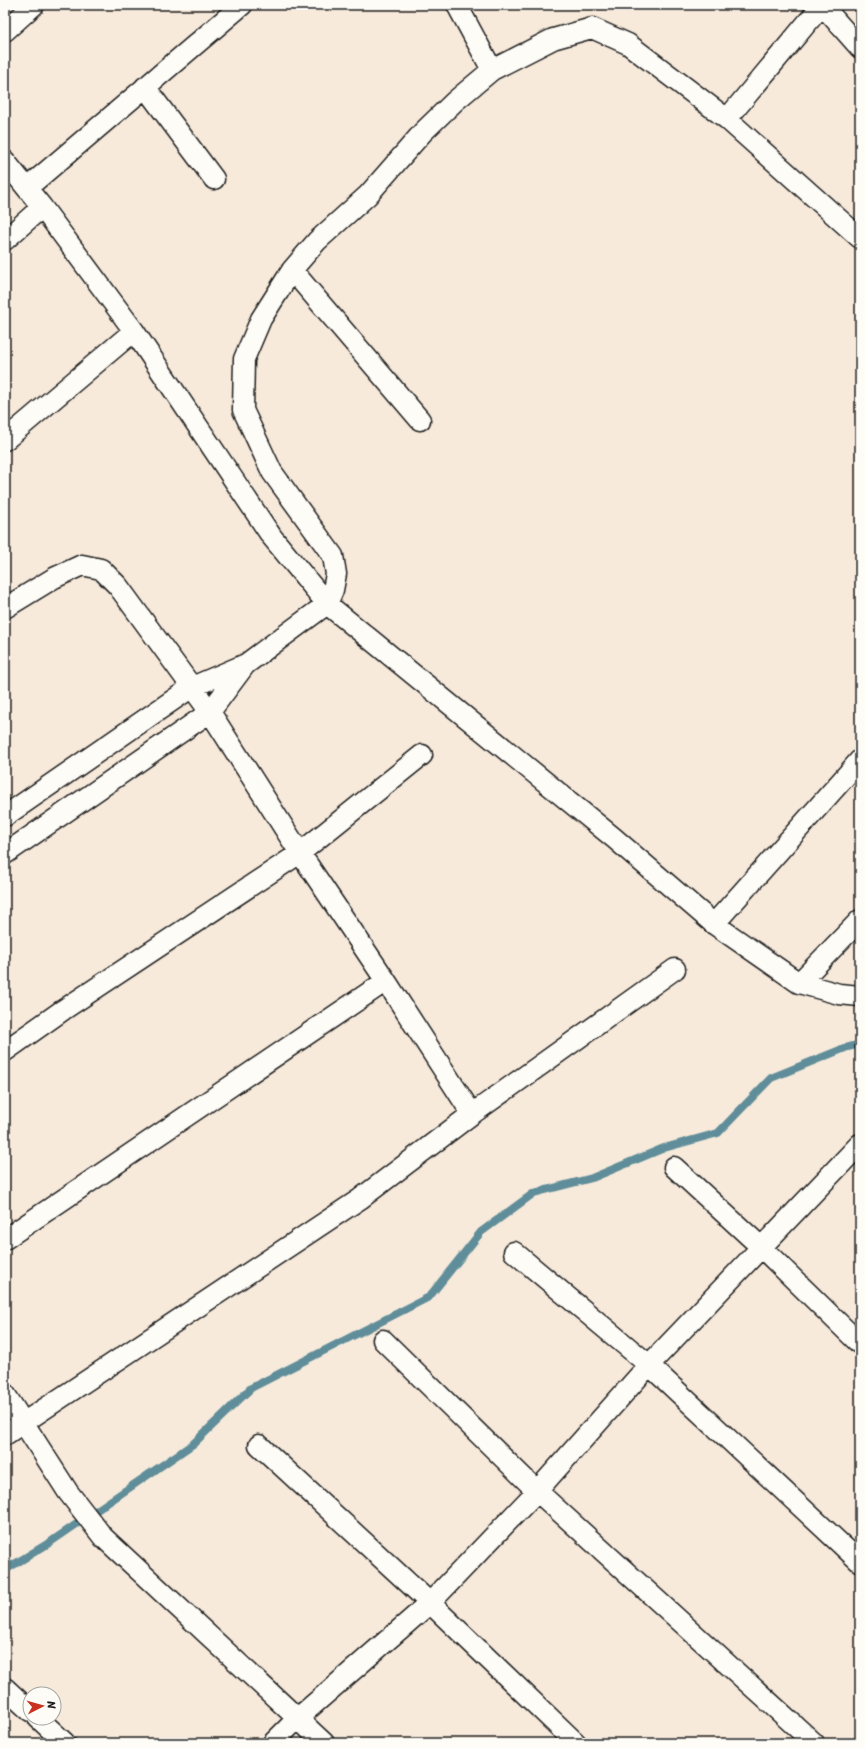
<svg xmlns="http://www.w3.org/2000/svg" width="865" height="1748" font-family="Sriracha,sans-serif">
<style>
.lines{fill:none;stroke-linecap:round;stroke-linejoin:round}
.stream{stroke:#5f8d99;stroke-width:8}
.minor-casing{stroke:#1c1c1c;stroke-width:23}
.minor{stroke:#fdfcf7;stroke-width:20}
</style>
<rect width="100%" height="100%" fill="#f7eadb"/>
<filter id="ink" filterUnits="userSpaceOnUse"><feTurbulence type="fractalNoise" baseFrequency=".025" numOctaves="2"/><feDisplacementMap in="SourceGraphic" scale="8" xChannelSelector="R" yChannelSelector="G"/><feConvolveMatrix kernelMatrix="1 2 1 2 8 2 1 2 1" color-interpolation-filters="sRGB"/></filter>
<g filter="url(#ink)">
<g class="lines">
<!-- stream -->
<path class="stream" d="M 5,1570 L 49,1543 L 193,1444 L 251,1388 L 429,1297 L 481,1232 L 534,1193 L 592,1178 L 664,1148 L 718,1133 L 771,1078 L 845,1048 L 860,1044"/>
<!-- minor casing -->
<g class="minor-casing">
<path id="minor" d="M 457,5 L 492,70
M 822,5 L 860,48
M 5,31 L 34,5
M 145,87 L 214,179
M 727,119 L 822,5
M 5,161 L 42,207 L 134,331 L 272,537 L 327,604 L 614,838 L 714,924 L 799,983 L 839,994 L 860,996
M 27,188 L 242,5
M 5,240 L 42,207
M 292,270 L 420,420
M 5,440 L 134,331
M 5,608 L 54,578 L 82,565 L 101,569 L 118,586 L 210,712 L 300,853 L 386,981 L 472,1114
M 5,816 L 192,687 L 246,664 L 327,604 L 333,590 L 336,574 L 333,556 L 272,472 L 243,410 L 244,359 L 261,319 L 292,270 L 317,241 L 368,195 L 423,132 L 455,101 L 492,70 L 553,39 L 592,28 L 628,44 L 727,119 L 860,238
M 5,854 L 210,712 L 245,665
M 714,924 L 860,760
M 799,983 L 860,920
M 5,1051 L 63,1010 L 300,853 L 422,755
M 674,1167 L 761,1247 L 860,1344
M 5,1239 L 386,981
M 514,1252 L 649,1365 L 860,1562
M 383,1340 L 537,1491 L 814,1743
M 5,1394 L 68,1492 L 103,1537 L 324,1743
M 5,1435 L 360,1199 L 472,1114 L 675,969
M 259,1445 L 430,1603 L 576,1743
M 5,1688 L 30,1711
M 38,1718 L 65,1743
M 273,1743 L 298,1718 L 430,1603 L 537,1491 L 649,1365 L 860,1144"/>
</g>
<!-- minor -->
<use href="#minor" class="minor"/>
</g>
</g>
<!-- margin -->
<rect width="865" height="1748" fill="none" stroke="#fdfcf7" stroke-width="20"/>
<rect x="10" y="10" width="845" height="1728" fill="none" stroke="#1c1c1c" stroke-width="1.5" filter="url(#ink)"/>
<!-- north arrow -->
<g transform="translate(42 1706) rotate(84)"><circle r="19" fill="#fdfcf7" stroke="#a3a29f"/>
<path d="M0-3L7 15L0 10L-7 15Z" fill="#c8321e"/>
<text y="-6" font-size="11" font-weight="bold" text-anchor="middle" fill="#1c1c1c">N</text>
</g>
</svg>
